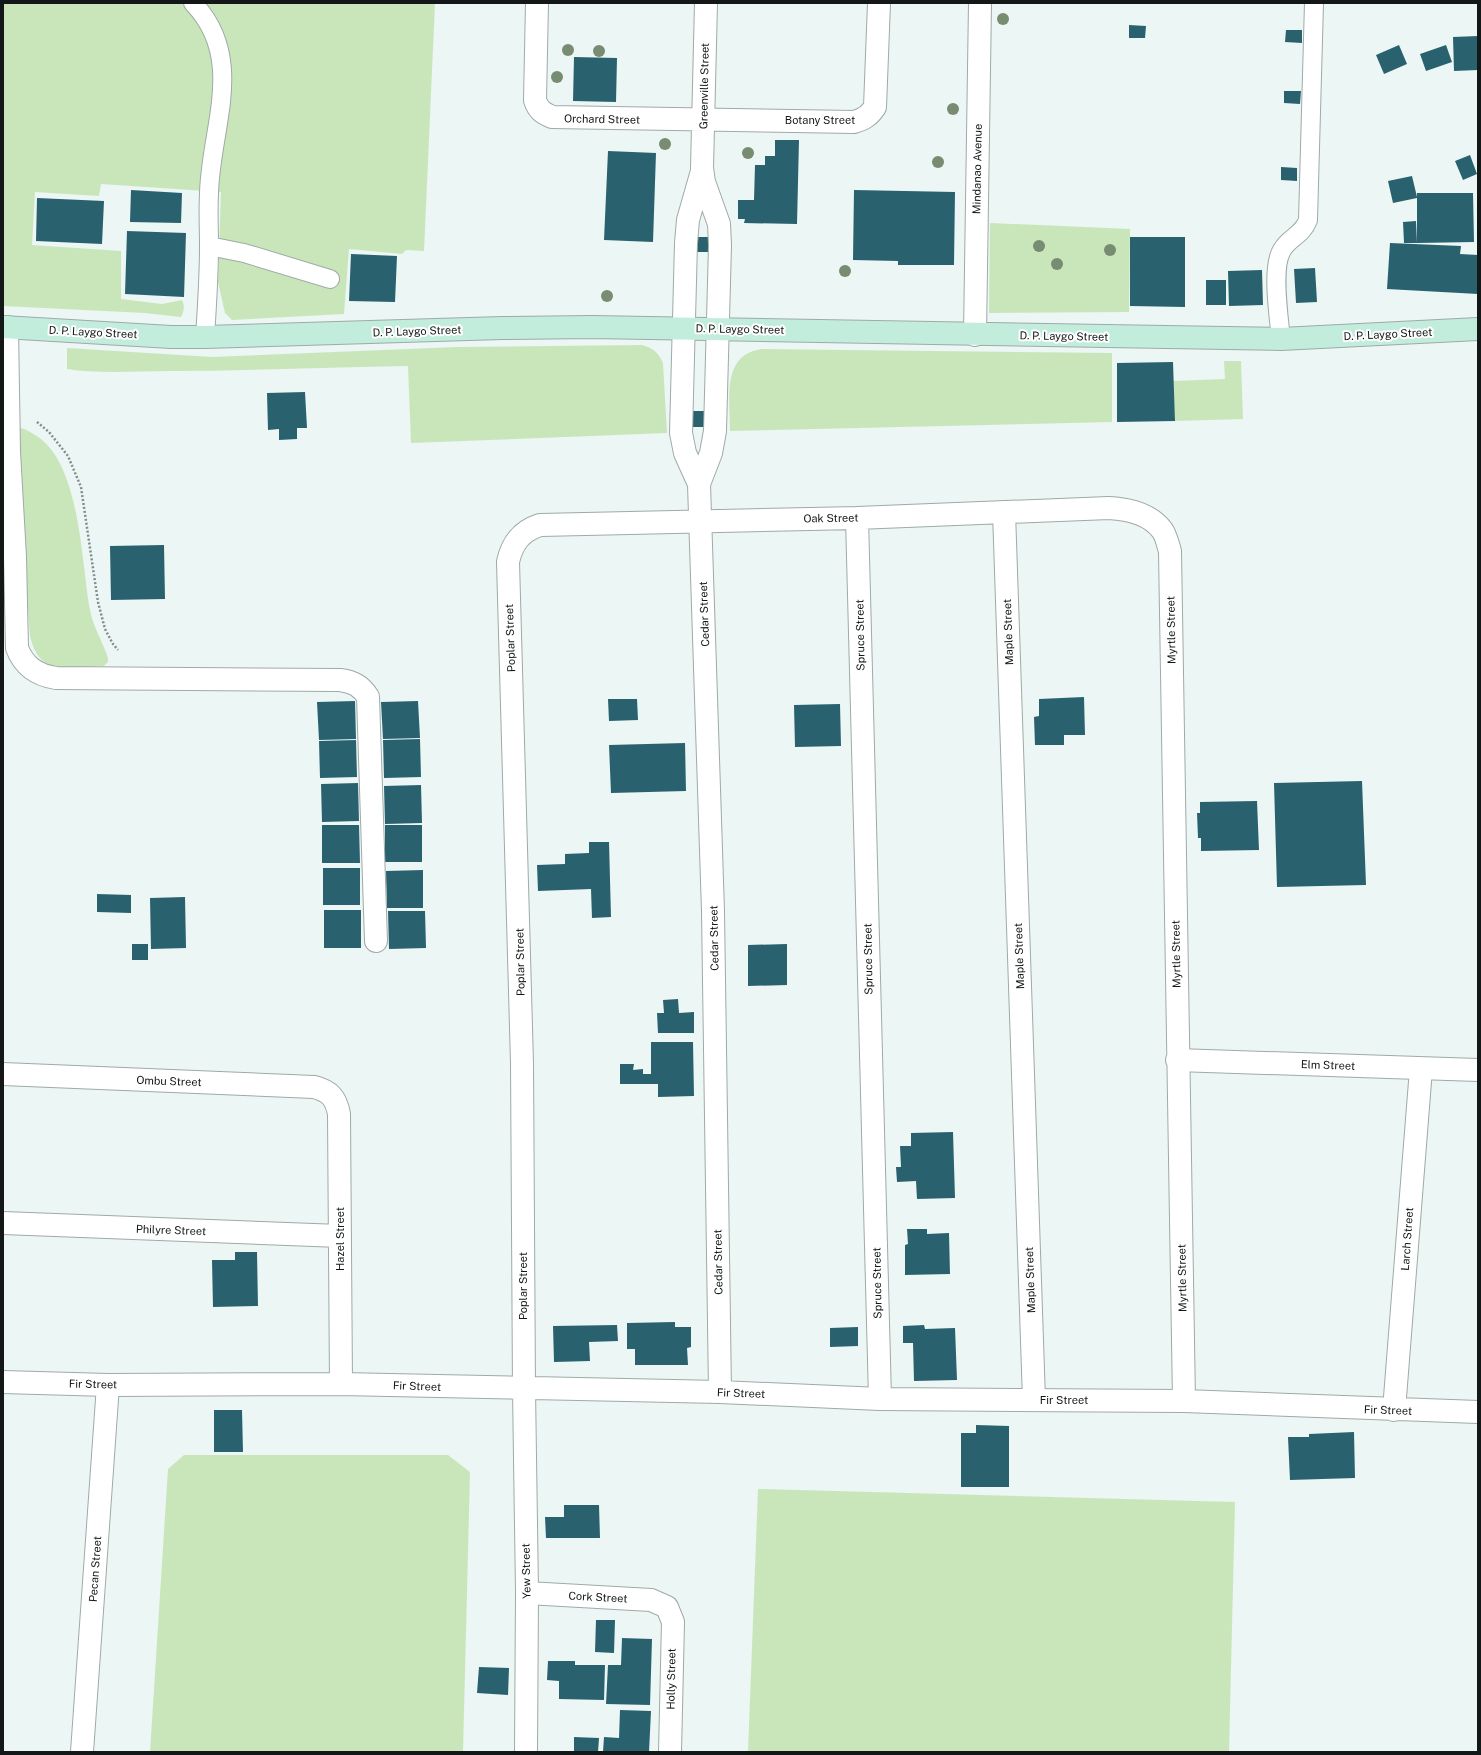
<svg xmlns="http://www.w3.org/2000/svg" width="1481" height="1755" font-family="'Public Sans',sans-serif">
	<rect width="100%" height="100%" fill="#ebf6f5"/>
	<path fill="#c9e6bb" d="M3 3H435L424 251 406 250 402 254 349 249 344 314 232 320 225 313 218 282 221 192 101 184 99 196 35 192 32 245 121 251V299L162 304 182 300C185 306 184 311 181 317L145 313 3 306Z
		M990 223 1130 229 1129 312 989 313Z
		M642 345C653 348 658 352 663 363L667 433 411 443 408 366C329 367 249 371 169 371 137 371 98 374 67 369V348L212 357 457 347Z
		M762 349 1112 353V422L730 431C730 400 721 354 762 349Z
		M1224 361H1241L1243 419 1175 421 1173 381 1225 379Z
		M19 428C25 428 30 432 35 435 81 462 81 563 90 610 93 627 103 642 108 658V662L104 666C70 667 40 679 30 636L16 437Z
		M184 1455H448L470 1472 463 1752H150L168 1469Z
		M758 1489 1235 1502 1229 1752H748Z"/>
	<path fill="#29626e" d="M1129 25 1146 26 1145 38H1129Z
		M1286 30H1302V43L1285 42Z
		M1478 36V70L1454 71 1453 37Z
		M1399 45 1407 64 1384 74 1376 55Z
		M1446 45 1452 62 1426 71 1420 54Z
		M574 57 617 58 616 102 573 101Z
		M1284 91H1301L1300 104 1284 103Z
		M775 140H799L797 224 744 223 745 219H738V200H754L755 165H765V156H775Z
		M608 151 656 153 653 242 604 240Z
		M1470 155 1477 174 1463 180 1455 161Z
		M1281 167 1297 168V181L1281 180Z
		M1412 176 1417 197V193H1473L1474 242 1417 243V198L1393 203 1388 181Z
		M131 190 182 193 181 223 130 222Z
		M854 190 955 192 954 265H898V261L853 260Z
		M37 198 104 201 102 244 36 241Z
		M1416 221 1417 243H1404L1403 222Z
		M127 231 186 233 184 297 125 294Z
		M697 237H709L708 252H696Z
		M1130 237H1185V307L1130 306Z
		M1390 243 1461 246 1460 254 1478 255V294L1387 289Z
		M351 254 397 256 395 302 349 301Z
		M1315 268 1317 302 1296 303 1294 269Z
		M1262 270 1263 305 1229 306 1228 271Z
		M1206 280H1226V305H1206Z
		M1173 362 1175 421 1117 422V363Z
		M305 392 307 428H297V439L279 440V429L268 430 267 393Z
		M693 411H704V427H693Z
		M164 545 165 599 111 600 110 546Z
		M1084 697 1085 735H1064V745H1035L1034 717 1039 716V699Z
		M608 699H637L638 720 609 721Z
		M355 701 356 739 319 740 317 702Z
		M418 701 420 738 383 739 381 702Z
		M840 704 841 746 795 747 794 705Z
		M420 739 421 777 384 778 383 740Z
		M356 740 357 777 320 778 319 741Z
		M685 743 686 791 611 793 609 745Z
		M1362 781 1366 885 1277 887 1274 783Z
		M358 783 359 821 322 822 321 784Z
		M421 785 422 823 385 824 384 786Z
		M1257 801 1259 850 1201 851V838H1198L1197 813H1200V802Z
		M322 825H359L360 863H322Z
		M385 825H422V862H385Z
		M589 842H609L611 917 592 918 591 889 538 891 537 865 565 864V854L589 853Z
		M323 868H360V905H323Z
		M423 870V908H387L386 871Z
		M97 894 131 895V913L97 912Z
		M185 897 186 948 151 949 150 898Z
		M324 910H361V948H324Z
		M388 911H425L426 948 389 949Z
		M132 944H148V960H132Z
		M787 944V985L748 986V945Z
		M678 999 679 1013 694 1012V1033H658L657 1013H664L663 1000Z
		M651 1042H693L694 1096 658 1097V1084H620V1064H634L633 1070 643 1069V1074H651Z
		M953 1132 955 1198 917 1199 916 1181 897 1182 896 1167H901L900 1146H911V1133Z
		M907 1229H927V1234L949 1233 950 1274 905 1275V1245L908 1244Z
		M235 1252H257L258 1306 213 1307 212 1260H235Z
		M675 1322V1327H691V1347L687 1348 688 1365H635V1349H627V1323Z
		M617 1325 618 1341 589 1342 590 1361 554 1362 553 1326Z
		M924 1325 925 1329 955 1328 957 1380 914 1381 913 1343H903V1326Z
		M858 1327V1346L830 1347V1328Z
		M214 1410H242L243 1452H214Z
		M976 1425 1009 1426V1487H961V1433H976Z
		M1354 1432 1355 1478 1290 1480 1288 1437H1309V1434Z
		M564 1505H599L600 1538H546L545 1517H564Z
		M596 1620H615L614 1653 595 1652Z
		M622 1638 652 1639 650 1705 606 1704 608 1665H621Z
		M548 1661H575V1665H605L604 1700 559 1699V1681L547 1680Z
		M479 1667 509 1668 508 1695 477 1693Z
		M620 1710 651 1711 649 1752H603L604 1737 619 1738Z
		M574 1737 599 1738 598 1752H574Z"/>
	<g fill="none" stroke-linecap="round" stroke-linejoin="round">
		<defs>
			<path id="lane" d="M193 3C247 59 210 129 209 194 208 212 209 229 209 246 209 276 207 307 205 337
				M209 246 244 253 330 279
				M1281 339C1279 318 1271 267 1282 250 1289 237 1302 236 1308 220L1314 3"/>
			<path id="street" d="M537 3 535 100C538 110 543 113 552 117L854 122C864 119 869 116 875 107L879 3
				M706 3 702 168 704 182 719 224 720 245 715 431 711 453 699 484 713 911 720 1392
				M7 327 9 452 15 557 17 648C24 666 36 675 56 678L340 680C354 682 361 686 368 697L376 941
				M975 335 980 3
				M699 484 685 453 681 433 686 243 688 220 702 171
				M1004 512 1034 1400
				M857 518 880 1399
				M1177 1060 1478 1070
				M3 1074 314 1087C330 1091 336 1098 339 1114L341 1384
				M3 1223 340 1236
				M3 1382 108 1385 341 1384 720 1392 880 1399 1184 1401 1478 1412
				M1394 1410 1421 1069
				M527 1593 651 1600 667 1607 673 1622 670 1752
				M82 1752 108 1385
				M526 1752 527 1593 524 1389 522 1063 508 562C512 543 521 531 540 525L857 518 1109 508C1127 509 1150 514 1162 530 1166 535 1168 545 1170 551L1184 1401"/>
			<path id="secondary" d="M3 327 171 337H205L502 328 592 327 1281 339 1478 329"/>
		</defs>
		<use href="#lane" stroke="#9faaa8" stroke-width="20"/>
		<use href="#street" stroke="#9faaa8" stroke-width="24"/>
		<use href="#secondary" stroke="#9faaa8" stroke-width="24"/>
		<path stroke="#858d8c" stroke-width="2.5" stroke-dasharray="2 2" stroke-linecap="butt" d="M37 422 49 432 68 456 81 487 98 602 105 629 113 644 118 650"/>
		<use href="#lane" stroke="#fff" stroke-width="18"/>
		<use href="#street" stroke="#fff" stroke-width="22"/>
		<use href="#secondary" stroke="#c2eddc" stroke-width="22"/>
	</g>
	<g fill="#788c71">
		<circle cx="1003" cy="19" r="6"/>
		<circle cx="568" cy="50" r="6"/>
		<circle cx="599" cy="51" r="6"/>
		<circle cx="557" cy="77" r="6"/>
		<circle cx="953" cy="109" r="6"/>
		<circle cx="665" cy="144" r="6"/>
		<circle cx="748" cy="153" r="6"/>
		<circle cx="938" cy="162" r="6"/>
		<circle cx="1039" cy="246" r="6"/>
		<circle cx="1110" cy="250" r="6"/>
		<circle cx="1057" cy="264" r="6"/>
		<circle cx="845" cy="271" r="6"/>
		<circle cx="607" cy="296" r="6"/>
	</g>
	<g text-anchor="middle" stroke-width="4" stroke-linejoin="round" paint-order="stroke">
		<g font-size="11" fill="#131717" stroke="#fff">
			<text transform="translate(704 86) rotate(-89)" y="4">Greenville Street</text>
			<text transform="translate(602 119) rotate(1)" y="4">Orchard Street</text>
			<text x="820" y="124">Botany Street</text>
			<text transform="translate(977 169) rotate(-89)" y="4">Mindanao Avenue</text>
			<text transform="translate(740 329) rotate(1)" y="4">D. P. Laygo Street</text>
			<text transform="translate(417 331) rotate(-2)" y="4">D. P. Laygo Street</text>
			<text transform="translate(93 332) rotate(3)" y="4">D. P. Laygo Street</text>
			<text transform="translate(1388 334) rotate(-3)" y="4">D. P. Laygo Street</text>
			<text transform="translate(1064 336) rotate(1)" y="4">D. P. Laygo Street</text>
			<text transform="translate(831 518) rotate(-1)" y="4">Oak Street</text>
			<text transform="translate(704 614) rotate(-92)" y="4">Cedar Street</text>
			<text transform="translate(1171 630) rotate(-91)" y="4">Myrtle Street</text>
			<text transform="translate(1008 632) rotate(-92)" y="4">Maple Street</text>
			<text transform="translate(860 635) rotate(-91)" y="4">Spruce Street</text>
			<text transform="translate(510 638) rotate(-92)" y="4">Poplar Street</text>
			<text transform="translate(714 938) rotate(-91)" y="4">Cedar Street</text>
			<text transform="translate(1176 954) rotate(-91)" y="4">Myrtle Street</text>
			<text transform="translate(1019 956) rotate(-92)" y="4">Maple Street</text>
			<text transform="translate(868 959) rotate(-91)" y="4">Spruce Street</text>
			<text transform="translate(520 962) rotate(-91)" y="4">Poplar Street</text>
			<text transform="translate(1328 1065) rotate(2)" y="4">Elm Street</text>
			<text transform="translate(169 1081) rotate(2)" y="4">Ombu Street</text>
			<text transform="translate(171 1230) rotate(2)" y="4">Philyre Street</text>
			<text transform="translate(340 1239) rotate(-90)" y="4">Hazel Street</text>
			<text transform="translate(1407 1239) rotate(-86)" y="4">Larch Street</text>
			<text transform="translate(718 1262) rotate(-91)" y="4">Cedar Street</text>
			<text transform="translate(1182 1278) rotate(-91)" y="4">Myrtle Street</text>
			<text transform="translate(1030 1280) rotate(-92)" y="4">Maple Street</text>
			<text transform="translate(877 1283) rotate(-91)" y="4">Spruce Street</text>
			<text transform="translate(523 1286) rotate(-90)" y="4">Poplar Street</text>
			<text transform="translate(93 1384) rotate(1)" y="4">Fir Street</text>
			<text transform="translate(417 1386) rotate(2)" y="4">Fir Street</text>
			<text transform="translate(741 1393) rotate(2)" y="4">Fir Street</text>
			<text x="1064" y="1404">Fir Street</text>
			<text transform="translate(1388 1410) rotate(2)" y="4">Fir Street</text>
			<text transform="translate(95 1569) rotate(-86)" y="4">Pecan Street</text>
			<text transform="translate(526 1571) rotate(-91)" y="4">Yew Street</text>
			<text transform="translate(598 1597) rotate(3)" y="4">Cork Street</text>
			<text transform="translate(671 1679) rotate(-89)" y="4">Holly Street</text>
		</g>
	</g>
	<rect width="1481" height="1755" fill="none" stroke="#131717" stroke-width="8"/>
</svg>
